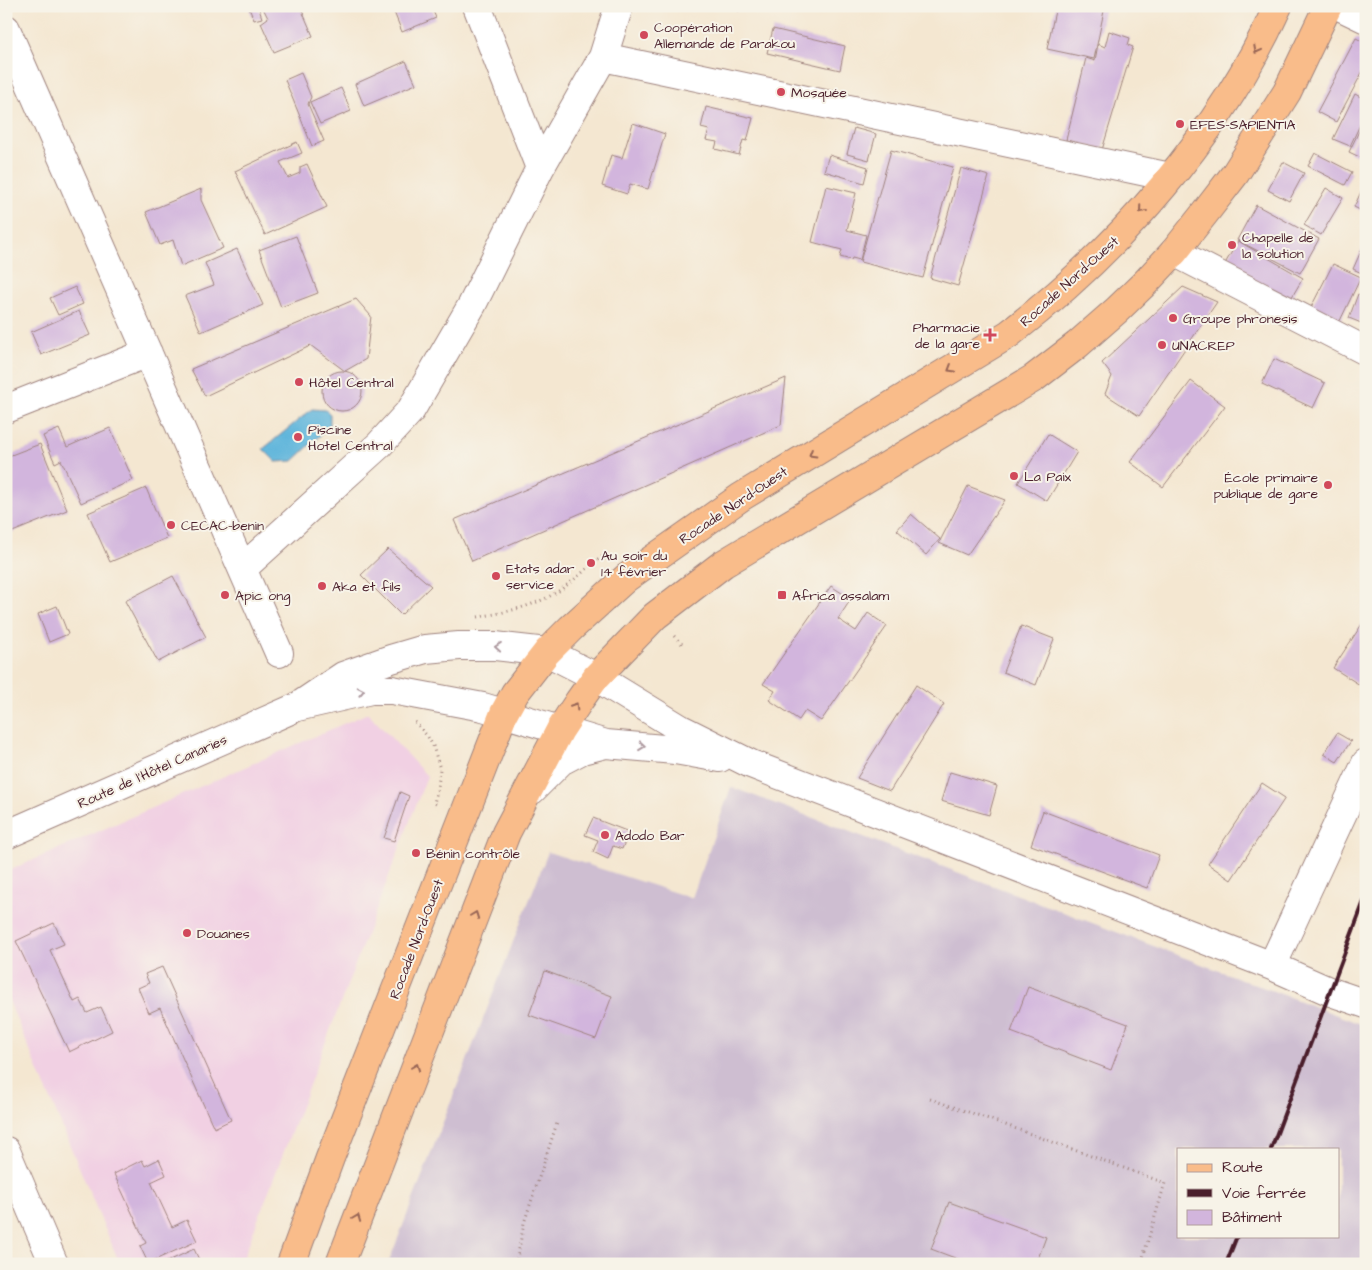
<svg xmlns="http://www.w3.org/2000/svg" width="1372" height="1270" font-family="'Architects Daughter',sans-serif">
	<rect width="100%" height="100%" fill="#f7f3e8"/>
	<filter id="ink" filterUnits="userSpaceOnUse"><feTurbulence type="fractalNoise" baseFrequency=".02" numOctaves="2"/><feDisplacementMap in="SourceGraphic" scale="10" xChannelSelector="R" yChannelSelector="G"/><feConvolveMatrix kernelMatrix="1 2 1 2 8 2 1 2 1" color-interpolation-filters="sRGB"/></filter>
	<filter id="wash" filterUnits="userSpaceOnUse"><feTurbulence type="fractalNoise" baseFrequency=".0096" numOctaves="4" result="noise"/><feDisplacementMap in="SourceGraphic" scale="20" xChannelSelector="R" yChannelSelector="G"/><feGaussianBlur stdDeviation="1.12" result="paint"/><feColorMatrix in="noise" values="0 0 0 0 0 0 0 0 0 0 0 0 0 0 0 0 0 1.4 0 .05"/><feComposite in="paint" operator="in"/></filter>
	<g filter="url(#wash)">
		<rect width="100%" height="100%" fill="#f4e7d1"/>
		<path fill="#f1d0e3" d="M368 713 427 776 241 1264H120L6 994V872Z"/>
		<path fill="#cebed1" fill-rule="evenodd" d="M731 787 1366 1026V1264H388L548 852 692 898ZM1178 1149H1338V1236H1178Z"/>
		<path fill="#5eb5db" stroke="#546a83" d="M312 409 326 410 330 414V426L293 461 276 462 263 449Z"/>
		<g id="blocks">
			<path fill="#d2b5dd" d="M248 6H258L262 18 254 20Z
				M262 6H300L313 36 274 52 261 23 268 18Z
				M394 6H431L436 18 402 32 392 7Z
				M720 6H740L739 11Z
				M1056 6H1105L1094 59 1047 49Z
				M773 29 845 46 840 70 767 53Z
				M1109 31 1130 38 1128 45 1133 47 1102 150 1066 140 1086 58 1095 61 1098 44 1105 47Z
				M1356 38 1366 43V65L1336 122 1317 112Z
				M406 61 416 84 364 106 355 84Z
				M301 73 311 97 308 104 324 141 312 146 285 80Z
				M341 88 351 111 320 124 310 102Z
				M1355 94 1366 100V112L1350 146 1333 139Z
				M706 107 753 118 747 141 743 140 739 155 715 149 717 142 706 140 709 130 701 128Z
				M633 123 665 134 648 189 630 184 627 194 602 186 611 155 622 158Z
				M1361 127 1366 129V160L1349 152Z
				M854 128 876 134 869 160 847 154Z
				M297 142 302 153 280 162 288 178 300 173V167L307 164 327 207 265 235 235 171Z
				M891 150 953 167 923 278 860 262Z
				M1315 153 1352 172 1345 185 1308 166Z
				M829 155 868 167 864 183 824 171Z
				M1283 162 1304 173 1289 201 1268 190Z
				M961 168 989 176 958 286 930 278Z
				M1366 181V213L1354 207Z
				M826 186 856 193 847 230 866 235 860 260 852 258 851 260 840 257 842 250 812 242Z
				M1326 188 1343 198 1321 235 1304 225Z
				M201 189V200L223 248 181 266 173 240 160 245 146 212Z
				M1256 205 1319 239 1300 273 1237 240Z
				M296 236 318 293 281 307 259 250Z
				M1366 240V275L1353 269Z
				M1238 241 1303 278 1286 307 1222 269Z
				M237 249 263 305 201 332 185 296 214 285 205 263Z
				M1333 264 1361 277 1337 327 1308 313Z
				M75 287 83 304 58 315 50 298Z
				M1183 287 1217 302 1139 416 1105 394 1112 376 1102 363Z
				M1358 294 1366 297V325L1349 318Z
				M356 299 371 316 366 359 345 371 310 345 308 347 205 396 191 369Z
				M79 311 90 335 41 355 31 332Z
				M1274 359 1325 383 1313 408 1262 384Z
				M322 391a20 20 0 1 1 40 0a20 20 0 1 1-40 0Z
				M786 378 781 425 472 561 454 520Z
				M1191 381 1225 406 1163 487 1130 462Z
				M110 428 133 480 81 503 61 460 55 463 43 436 59 429 67 447Z
				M1048 434 1077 452 1047 501 1018 483Z
				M40 444 67 510 10 533 6 523V457Z
				M968 486 1005 500 967 555 939 543Z
				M146 488 167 538 110 562 88 513Z
				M911 514 940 539 926 555 897 530Z
				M388 549 431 586 401 615 361 575Z
				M173 576 206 637 158 662 125 601Z
				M831 586 851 599 838 619 856 631 868 613 887 626 821 721 805 711 799 720 769 700 775 691 763 684Z
				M57 606 68 634 49 642 38 614Z
				M1366 618V677L1360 685 1333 668Z
				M1021 626 1054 639 1036 685 1003 672Z
				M916 685 944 704 890 791 857 778Z
				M1337 733 1351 741 1337 762 1324 754Z
				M950 772 997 786 989 815 941 801Z
				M1262 783 1285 798 1231 880 1208 864Z
				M400 792 409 796 394 841 384 838Z
				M1043 811 1159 855 1147 888 1031 845Z
				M593 818 629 832 622 849 613 846 608 859 593 852 598 840 585 835Z
				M54 923 64 944 50 950 74 1002 80 999 87 1013 101 1007 112 1031 69 1052 16 941Z
				M162 967 231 1120 214 1128 160 1008 149 1013 138 988 149 983 145 974Z
				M545 971 612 996 596 1039 529 1015Z
				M1028 987 1128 1024 1111 1070 1011 1032Z
				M159 1159 166 1175 151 1182 172 1227 187 1220 197 1241 148 1263 140 1246 146 1243 114 1174 142 1160 145 1166Z
				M949 1202 1046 1237 1036 1264H971L931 1249Z
				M194 1249 201 1264H162Z"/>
		</g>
	</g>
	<g filter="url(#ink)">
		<use href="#blocks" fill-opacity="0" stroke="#9f837e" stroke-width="1"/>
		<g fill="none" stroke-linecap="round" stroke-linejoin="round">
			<defs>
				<path id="minor" d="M477 6 540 168
					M1339 6 1366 19
					M6 29 279 653
					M603 57 1170 177
					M1174 252 1366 351
					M6 409 148 353
					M243 568 379 445 411 410 472 305 540 168 603 57 619 6
					M297 707 343 676 391 659 425 649 459 646H495L547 652 596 677 681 729 751 764 1272 966 1331 992 1366 1004
					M532 790 561 761 582 750 606 744
					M6 835 297 707 371 690H392L483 707 606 744 675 750 720 758
					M1272 966 1366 763
					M6 1151 54 1264"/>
				<path id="major" d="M291 1264 330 1158 504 713 515 693 547 652 571 628 626 578 741 497 1009 334C1120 248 1220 135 1278 6
					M340 1264 506 833 560 730 579 701 596 677 655 616 723 564 1034 378 1077 345 1117 310 1146 282 1174 252 1205 213 1235 174 1287 92 1328 6"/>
			</defs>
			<use href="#minor" stroke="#9f837e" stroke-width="30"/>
			<use href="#major" stroke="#9f837e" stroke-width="30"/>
			<path stroke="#9f837e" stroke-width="3" stroke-dasharray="1 4" stroke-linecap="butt" d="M478 617C507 612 538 606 563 588 577 578 589 566 603 556L607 560
				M674 636 682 644
				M415 722 428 737 433 746 440 769 438 787 434 803 438 805
				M930 1099 992 1120 1165 1183 1141 1264
				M516 1264 524 1223 557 1123"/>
			<use href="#minor" stroke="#fff" stroke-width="28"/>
			<use href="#major" stroke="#f9bc8a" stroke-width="28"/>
			<path stroke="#4a1f2b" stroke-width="4" d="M1271 1149 1366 896
				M1226 1264 1237 1236"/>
		</g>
		<defs><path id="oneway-chevron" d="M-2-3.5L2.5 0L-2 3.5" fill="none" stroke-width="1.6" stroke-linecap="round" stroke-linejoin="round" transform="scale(1.25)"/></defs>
		<g stroke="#996656">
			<use href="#oneway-chevron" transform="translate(1257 50) rotate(118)"/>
			<use href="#oneway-chevron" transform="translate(1142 210) rotate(130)"/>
			<use href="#oneway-chevron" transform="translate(951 369) rotate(149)"/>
			<use href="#oneway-chevron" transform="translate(812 454) rotate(149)"/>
			<use href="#oneway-chevron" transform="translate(575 706) rotate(-57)"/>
			<use href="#oneway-chevron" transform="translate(475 915) rotate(-69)"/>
			<use href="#oneway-chevron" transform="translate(416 1067) rotate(-69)"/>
			<use href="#oneway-chevron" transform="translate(357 1218) rotate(-69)"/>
		</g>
		<g stroke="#ae9aa0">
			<use href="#oneway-chevron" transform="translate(498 647) rotate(-175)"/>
			<use href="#oneway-chevron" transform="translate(361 691) rotate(-11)"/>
			<use href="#oneway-chevron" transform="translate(642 746) rotate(6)"/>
		</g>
	</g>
	<g fill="#d1495b" stroke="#f7f3e8" stroke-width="2">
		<circle cx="644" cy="35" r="5"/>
		<circle cx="781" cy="92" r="5"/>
		<circle cx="1180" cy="124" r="5"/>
		<circle cx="1232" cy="245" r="5"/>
		<circle cx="1173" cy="318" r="5"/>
		<path d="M987.5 327.5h5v5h5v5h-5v5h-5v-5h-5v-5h5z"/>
		<circle cx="1162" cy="345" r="5"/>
		<circle cx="299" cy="382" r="5"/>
		<circle cx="298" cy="437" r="5"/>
		<circle cx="1014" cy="476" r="5"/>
		<circle cx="1328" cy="485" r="5"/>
		<circle cx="171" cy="525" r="5"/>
		<circle cx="591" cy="563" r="5"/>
		<circle cx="496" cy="576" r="5"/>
		<circle cx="322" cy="586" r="5"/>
		<circle cx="225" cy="595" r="5"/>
		<rect x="777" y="590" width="10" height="10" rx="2.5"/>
		<circle cx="605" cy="835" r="5"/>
		<circle cx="416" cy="853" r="5"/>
		<circle cx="187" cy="933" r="5"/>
	</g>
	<g text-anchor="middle" stroke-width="4" stroke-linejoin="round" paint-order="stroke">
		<g font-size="14" fill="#4a1f2b" stroke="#f7f3e8" text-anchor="start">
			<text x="654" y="32">Coopération<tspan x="654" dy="16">Allemande de Parakou</tspan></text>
			<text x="791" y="97">Mosquée</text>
			<text x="1190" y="129">EFES-SAPIENTIA</text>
			<text x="1242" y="242">Chapelle de<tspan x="1242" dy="16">la solution</tspan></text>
			<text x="1183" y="323">Groupe phronesis</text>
			<text x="980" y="332" text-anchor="end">Pharmacie<tspan x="980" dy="16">de la gare</tspan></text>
			<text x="1172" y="350">UNACREP</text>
			<text x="309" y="387">Hôtel Central</text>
			<text x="308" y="434">Piscine<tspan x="308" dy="16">Hotel Central</tspan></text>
			<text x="1024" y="481">La Paix</text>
			<text x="1318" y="482" text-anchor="end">École primaire<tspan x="1318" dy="16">publique de gare</tspan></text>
			<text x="181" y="530">CECAC-benin</text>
			<text x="601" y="560">Au soir du<tspan x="601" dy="16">14 février</tspan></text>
			<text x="506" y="573">Etats adar<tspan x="506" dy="16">service</tspan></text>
			<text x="332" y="591">Aka et fils</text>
			<text x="235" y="600">Apic ong</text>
			<text x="792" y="600">Africa assalam</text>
			<text x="615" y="840">Adodo Bar</text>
			<text x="426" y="858">Bénin contrôle</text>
			<text x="197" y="938">Douanes</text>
		</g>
		<g font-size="14" fill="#4a1f2b" stroke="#f7f3e8">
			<text transform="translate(1069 281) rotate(-42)" y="5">Rocade Nord-Ouest</text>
			<text transform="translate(733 505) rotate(-34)" y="5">Rocade Nord-Ouest</text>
			<text transform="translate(152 771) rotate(-24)" y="5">Route de l'Hôtel Canaries</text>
			<text transform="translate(416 939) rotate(-69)" y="5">Rocade Nord-Ouest</text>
		</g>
	</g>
	<rect width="1372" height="1270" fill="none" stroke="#f7f3e8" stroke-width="25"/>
	<rect x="1177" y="1148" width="162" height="90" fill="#f7f3e8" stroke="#b29e9c"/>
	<rect x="1187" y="1164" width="25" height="8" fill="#f9bc8a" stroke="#b29e9c"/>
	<text x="1222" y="1172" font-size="15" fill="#4a1f2b">Route</text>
	<rect x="1187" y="1189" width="25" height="8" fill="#4a1f2b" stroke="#b29e9c"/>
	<text x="1222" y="1198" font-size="15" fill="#4a1f2b">Voie ferrée</text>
	<rect x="1187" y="1210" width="25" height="15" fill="#d2b5dd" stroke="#b29e9c"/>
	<text x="1222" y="1222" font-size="15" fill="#4a1f2b">Bâtiment</text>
</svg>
